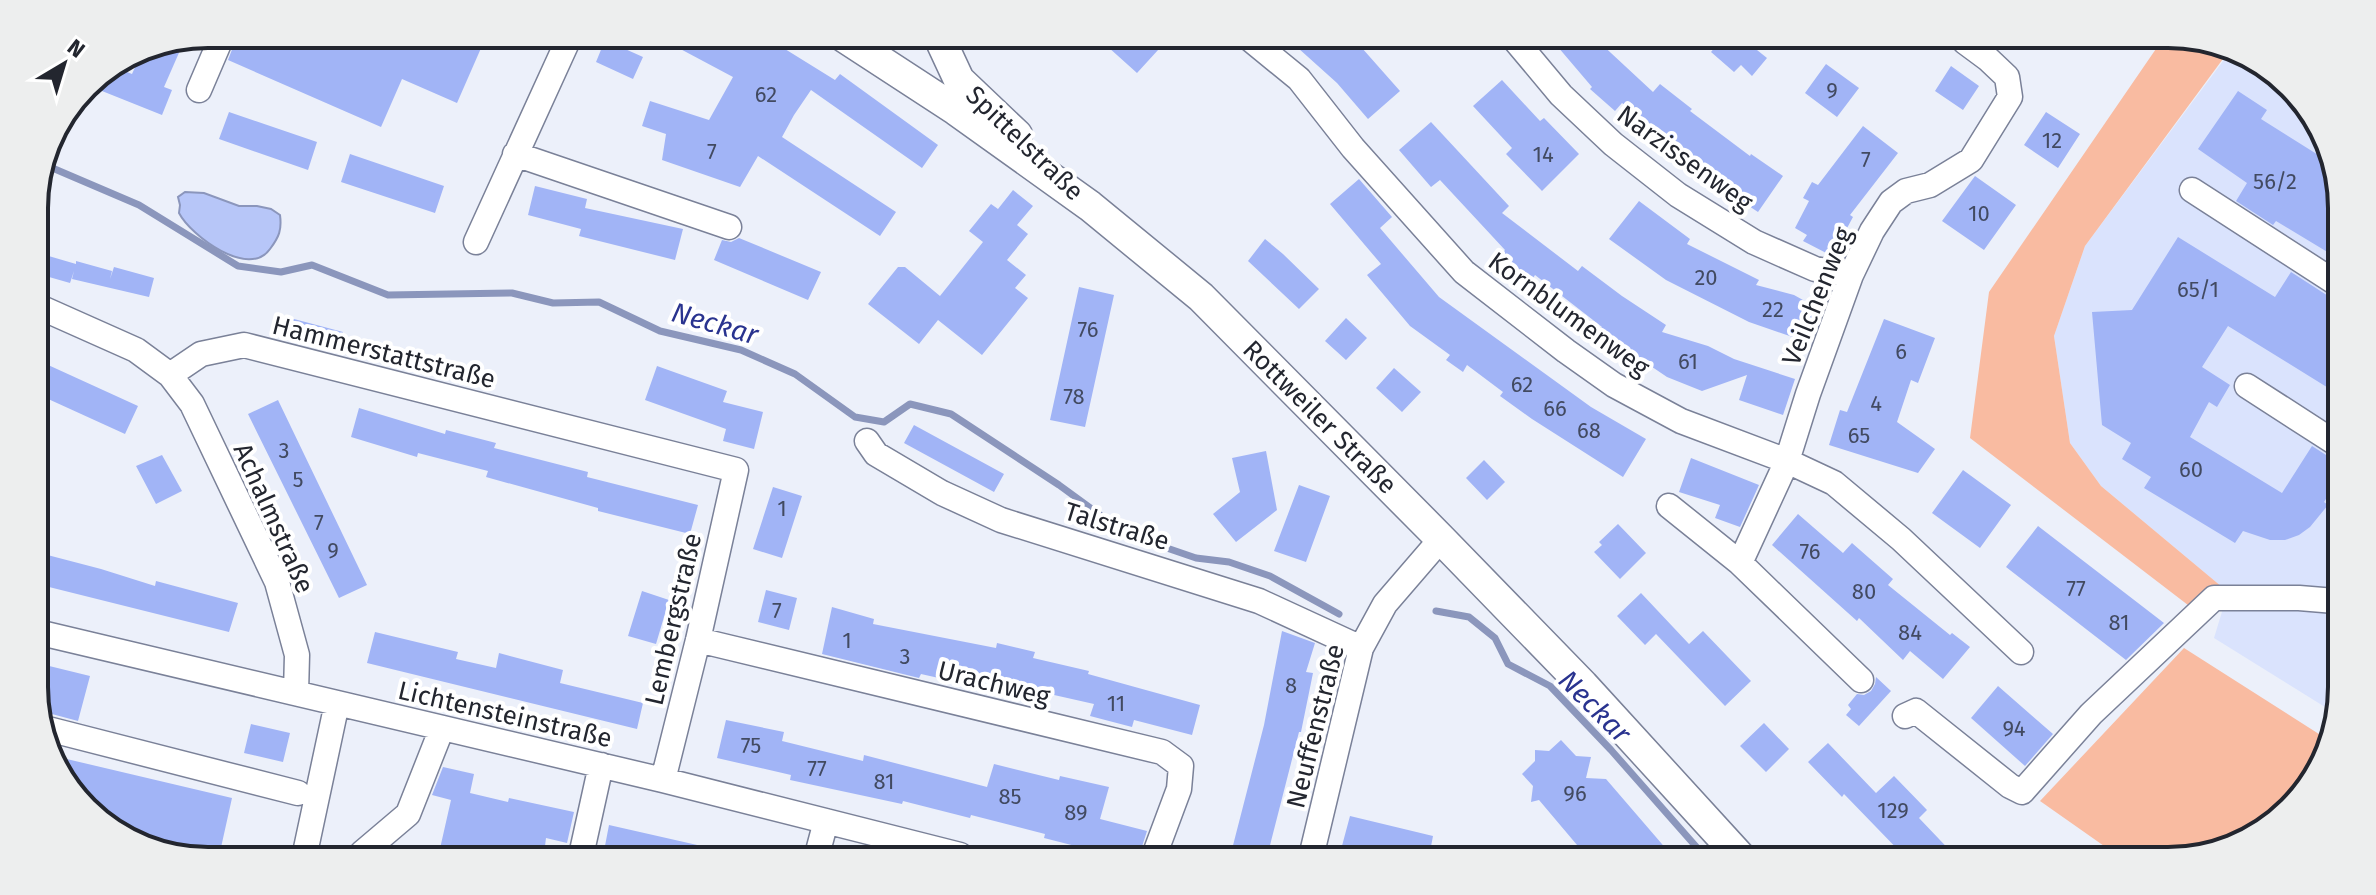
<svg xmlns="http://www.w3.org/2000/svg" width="2376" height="895" font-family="'Fira Sans',sans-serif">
	<rect width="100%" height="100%" fill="#ecf0fa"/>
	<path fill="#dae3fd" d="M2232 49 2299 94 2340 185 2333 712 2214 638 2228 592 2101 486 2070 443 2054 336 2085 246Z"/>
	<path fill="#f9bba1" d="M2160 43H2224L2231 48 2085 246 2054 336 2070 443 2101 486 2228 592 2201 615 1970 438 1989 292Z
		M2184 648 2333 743 2274 825 2179 861 2124 860 2040 801Z"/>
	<path fill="#b7c6f8" stroke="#8b96bc" stroke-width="2" d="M185 192 204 193 239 206H257L271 209 280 215C282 230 279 237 270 249 249 279 191 236 179 213L180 205 178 197Z"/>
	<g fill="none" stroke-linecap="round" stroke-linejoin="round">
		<path stroke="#8b96bc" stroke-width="7" d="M43 164 139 205 238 266 281 272 312 265 388 295 512 293 553 303 599 302 660 331 741 350 795 374 855 417 884 422 910 404 951 414 1059 485 1126 534 1196 558 1229 562 1270 576 1339 614
			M1436 611 1469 617 1495 638 1508 664 1550 686 1611 750 1707 859"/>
	</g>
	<path fill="#a1b4f6" d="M238 34 476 35 485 39 457 103 402 79 381 127 228 60Z
		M656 36H764L835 80 840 74 938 145 922 168 811 90 794 115 782 137 896 212 880 236 758 156 740 187 662 160 666 134 642 126 650 101 709 120 733 77Z
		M1098 38H1169L1137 73Z
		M185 39 164 87 172 90 162 115 87 85 93 77 112 66 132 74 144 47Z
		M1288 39H1354L1400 91 1368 119 1337 83Z
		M605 40 643 57 633 79 596 62Z
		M1552 40H1597L1653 92 1660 84 1692 109 1690 111 1750 156 1751 154 1783 176 1758 212 1726 191 1731 185 1622 103 1615 111 1590 89 1592 87Z
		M1720 41H1764L1757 50 1767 58 1752 76 1741 65 1734 72 1711 52Z
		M1826 64 1859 88 1837 117 1805 93Z
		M1951 66 1979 86 1963 110 1935 91Z
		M1502 80 1540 121 1544 118 1579 154 1542 191 1506 154 1512 148 1473 106Z
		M2238 91 2267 110 2261 119 2331 163 2340 185 2339 259 2276 221 2273 225 2236 201 2247 183 2198 149Z
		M229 112 317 142 308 170 219 139Z
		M2046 112 2080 134 2058 168 2024 145Z
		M1431 122 1509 206 1502 213 1578 271 1582 266 1622 296 1666 325 1662 332 1708 346 1734 359 1795 379 1783 415 1739 400 1747 375 1702 391 1667 377 1599 331 1602 327 1535 275 1530 283 1498 259 1505 250 1440 180 1431 187 1399 150Z
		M1863 126 1898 153 1850 215 1853 217 1832 256 1803 241 1807 235 1795 228 1809 201 1803 198 1812 182 1818 185Z
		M350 154 444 186 435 213 341 182Z
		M1975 176 2016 205 1984 250 1942 221Z
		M1359 179 1392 217 1380 228 1439 297 1591 407 1646 439 1623 477 1532 419 1500 396 1503 392 1467 365 1463 372 1446 360 1450 355 1410 326 1367 275 1381 264 1330 204Z
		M535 186 587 199 585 208 683 229 675 260 579 236 581 229 528 215Z
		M1013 190 1033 206 1017 225 1028 234 1007 260 1026 275 1015 288 1028 298 982 355 938 320 919 344 868 304 898 267H905L940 296 983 242 969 231 991 204 998 209Z
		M1639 201 1690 239 1687 244 1759 280 1756 285 1794 295 1821 310 1810 343 1749 322 1666 280 1609 239Z
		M2178 237 2275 297 2291 272 2339 303 2338 394 2228 326 2202 367 2230 385 2217 407 2209 402 2190 437 2282 493 2312 446 2337 462 2336 483 2324 502 2328 505 2310 527 2299 535 2285 540H2270L2243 531 2235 543 2144 488 2151 477 2122 459 2131 443 2102 425 2092 312 2132 310Z
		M739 238 821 272 808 300 714 260 722 240 731 242Z
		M1265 239 1283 254 1319 289 1299 309 1248 261Z
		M35 252 76 264V261L112 271 110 279 114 267 154 278 149 297 72 279 74 271 70 283 35 273Z
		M1079 287 1114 295 1085 427 1050 420Z
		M279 315 343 332 338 352 274 335Z
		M1346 318 1367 338 1346 360 1325 341Z
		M1884 319 1935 338 1918 383 1911 380 1897 422 1935 449 1918 473 1829 445 1840 410 1847 412Z
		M35 359 138 406 125 434 35 393Z
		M657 366 727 391 723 402 763 412 754 449 723 441 726 429 645 400Z
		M1394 368 1421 392 1402 412 1376 388Z
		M278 400 367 585 339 598 248 414Z
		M359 408 445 434 446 430 496 443 494 448 588 472 587 477 698 505 690 534 598 511V508L486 477 488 471 418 453 417 457 351 437Z
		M914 425 1004 474 994 492 904 443Z
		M1266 451 1277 510 1236 542 1213 514 1240 492 1232 458Z
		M162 455 182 491 156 504 136 466Z
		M1691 458 1759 485 1740 527 1715 518 1720 505 1679 492Z
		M1484 460 1505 482 1487 500 1466 478Z
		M1963 470 2011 505 1980 548 1932 513Z
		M1299 485 1330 496 1306 562 1274 551Z
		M773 487 802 496 782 558 753 549Z
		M1798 514 1843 553 1852 543 1893 579 1888 585 1950 635 1952 633 1970 647 1943 679 1910 651 1903 660 1859 618 1857 621 1772 545Z
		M1618 524 1646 553 1620 579 1594 552 1602 545 1599 542Z
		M2038 526 2164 623 2126 660 2006 567Z
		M36 552 101 569 155 586 156 581 238 603 229 632 37 584Z
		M766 590 797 598 789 630 758 622Z
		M642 591 669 600 656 644 628 636Z
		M1641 593 1689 644 1703 631 1751 681 1725 706 1656 634 1645 645 1617 616Z
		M832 607 874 619 873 624 996 648 997 643 1035 652 1033 658 1089 671 1088 674 1200 705 1192 735 1134 720 1132 727 1090 716 1094 704 1023 688 973 673 970 685 921 674 919 678 822 654Z
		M1282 631 1315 643 1306 672 1313 673 1301 732H1299L1267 857H1230L1264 725Z
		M375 632 458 652 456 659 496 668 499 653 563 670 560 683 643 703 637 729 367 663Z
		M37 663 90 676 78 721 37 710Z
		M1876 677 1891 691 1859 726 1846 715 1851 709 1848 705 1857 694 1864 695 1871 691 1875 684Z
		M1998 686 2053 734 2025 766 1971 718Z
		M726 720 784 732 782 741 863 761 864 755 987 787 994 764 1059 780 1060 776 1109 787 1100 819 1147 831 1139 856H1126L1092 847 1091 850 1044 838 1045 834 971 815 970 818 903 801 902 804 790 780 791 775 717 758Z
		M1764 723 1789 749 1766 772 1740 746Z
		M251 724 290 733 283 762 244 753Z
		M1561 740 1576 756 1591 757 1586 778 1606 779 1674 858H1588L1539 800 1531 802 1533 786 1522 774 1535 761V750L1549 751Z
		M1828 743 1876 793 1894 776 1927 810 1919 818 1959 860 1907 859 1844 794 1842 797 1808 762Z
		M54 756 232 798 220 852H152L77 801Z
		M443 767 474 774 470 793 508 802 509 798 574 812 567 843 546 838 544 854 439 853 451 800 432 795Z
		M1350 816 1433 836 1429 857H1339Z
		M609 825 706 847 705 854H619L604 851Z"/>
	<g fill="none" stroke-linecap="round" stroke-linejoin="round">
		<defs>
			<path id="minor" d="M1250 39 1299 79 1353 148 1464 272 1566 351 1614 385 1681 421 1787 461 1834 483 1901 539 2021 652
				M1515 40 1561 95 1613 144 1678 195 1754 242 1815 269 1851 275
				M199 90 223 34
				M515 154 729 227
				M2192 190 2339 285
				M476 242 570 36
				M35 305 136 350 170 375 192 404 277 582 297 655 296 693
				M170 375 201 354 244 345 736 470 698 640 663 780
				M2247 386 2337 444
				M867 441 876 454 942 493 1001 520 1259 601 1361 648
				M1669 506 1740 563 1861 680
				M1740 563 1787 461 1808 394 1851 275 1872 231 1891 202 1906 191 1930 185 1971 160 2010 97 2007 77 1988 59 1965 42
				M37 632 663 780 960 855
				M698 640 1162 752 1181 766 1179 789 1154 856
				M1905 716 1916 711 2010 786 2022 792 2091 714 2214 598H2299L2335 601
				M40 727 298 793
				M305 853 337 703
				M362 853 408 814 442 728
				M583 854 582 851 601 765
				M817 855 826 821
				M1311 857 1361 648 1385 604 1441 539"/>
			<path id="major" d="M844 37 956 110 1090 206 1201 297 1441 539 1583 685 1742 859
				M939 37 959 80 1017 135"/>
		</defs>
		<use href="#minor" stroke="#7a8198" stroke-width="27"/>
		<use href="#major" stroke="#7a8198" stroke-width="33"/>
		<use href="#minor" stroke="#fff" stroke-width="24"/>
		<use href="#major" stroke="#fff" stroke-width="30"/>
	</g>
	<g text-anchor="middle" stroke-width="8" stroke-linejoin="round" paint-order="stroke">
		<g font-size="22" fill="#424a61">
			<text x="1832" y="98">9</text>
			<text x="766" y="102">62</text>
			<text x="2052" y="148">12</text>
			<text x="712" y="159">7</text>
			<text x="1543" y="162">14</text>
			<text x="1866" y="167">7</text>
			<text x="2275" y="189">56/2</text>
			<text x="1979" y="221">10</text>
			<text x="1706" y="285">20</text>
			<text x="2198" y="297">65/1</text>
			<text x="1773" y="317">22</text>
			<text x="1088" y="337">76</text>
			<text x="1901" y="359">6</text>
			<text x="1688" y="369">61</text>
			<text x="1522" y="392">62</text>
			<text x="1074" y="404">78</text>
			<text x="1876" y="411">4</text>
			<text x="1555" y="416">66</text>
			<text x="1589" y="438">68</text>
			<text x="1859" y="443">65</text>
			<text x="284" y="458">3</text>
			<text x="2191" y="477">60</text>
			<text x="298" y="487">5</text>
			<text x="782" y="516">1</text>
			<text x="319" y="530">7</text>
			<text x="333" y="558">9</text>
			<text x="1810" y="559">76</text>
			<text x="2076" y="596">77</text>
			<text x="1864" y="599">80</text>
			<text x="777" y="618">7</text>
			<text x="2119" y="630">81</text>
			<text x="1910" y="640">84</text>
			<text x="847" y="648">1</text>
			<text x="905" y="664">3</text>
			<text x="1291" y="693">8</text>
			<text x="1116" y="711">11</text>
			<text x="2014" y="736">94</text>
			<text x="751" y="753">75</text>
			<text x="817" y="776">77</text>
			<text x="884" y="789">81</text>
			<text x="1575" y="801">96</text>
			<text x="1010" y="804">85</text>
			<text x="1893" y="818">129</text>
			<text x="1076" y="820">89</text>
		</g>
		<g font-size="26" fill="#23262f" stroke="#fff">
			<text transform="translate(1025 143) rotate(44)" y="9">Spittelstraße</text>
			<text transform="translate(1685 158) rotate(36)" y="9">Narzissenweg</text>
			<text transform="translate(1817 296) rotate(-68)" y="9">Veilchenweg</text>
			<text transform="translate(1569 314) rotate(36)" y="9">Kornblumenweg</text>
			<text transform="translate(384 352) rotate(14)" y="9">Hammerstattstraße</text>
			<text transform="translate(1320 417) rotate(45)" y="9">Rottweiler Straße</text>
			<text transform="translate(274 518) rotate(66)" y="9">Achalmstraße</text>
			<text transform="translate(1117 526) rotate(17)" y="9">Talstraße</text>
			<text transform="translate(673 619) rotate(-77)" y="9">Lembergstraße</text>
			<text transform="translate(994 683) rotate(14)" y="9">Urachweg</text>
			<text transform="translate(505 714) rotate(13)" y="9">Lichtensteinstraße</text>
			<text transform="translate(1315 726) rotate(-76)" y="9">Neuffenstraße</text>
		</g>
		<g font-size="28" font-style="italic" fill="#29338f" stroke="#fff">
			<text transform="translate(715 323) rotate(16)" y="10">Neckar</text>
			<text transform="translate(1595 706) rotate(45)" y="10">Neckar</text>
		</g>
	</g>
	<path d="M0 0H2376V895H0ZM208 48H2168A160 160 0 0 1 2328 208V687A160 160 0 0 1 2168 847H208A160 160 0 0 1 48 687V208A160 160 0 0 1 208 48Z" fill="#edeeee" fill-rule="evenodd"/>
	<path fill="none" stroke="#23262f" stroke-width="4" d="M208 48H2168A160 160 0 0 1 2328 208V687A160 160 0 0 1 2168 847H208A160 160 0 0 1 48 687V208A160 160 0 0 1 208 48Z"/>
	<g transform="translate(64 64) rotate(38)" stroke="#ffffff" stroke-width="6" paint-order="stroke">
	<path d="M0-6L14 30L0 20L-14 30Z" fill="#23262f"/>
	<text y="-12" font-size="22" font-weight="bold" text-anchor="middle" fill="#23262f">N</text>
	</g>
</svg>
